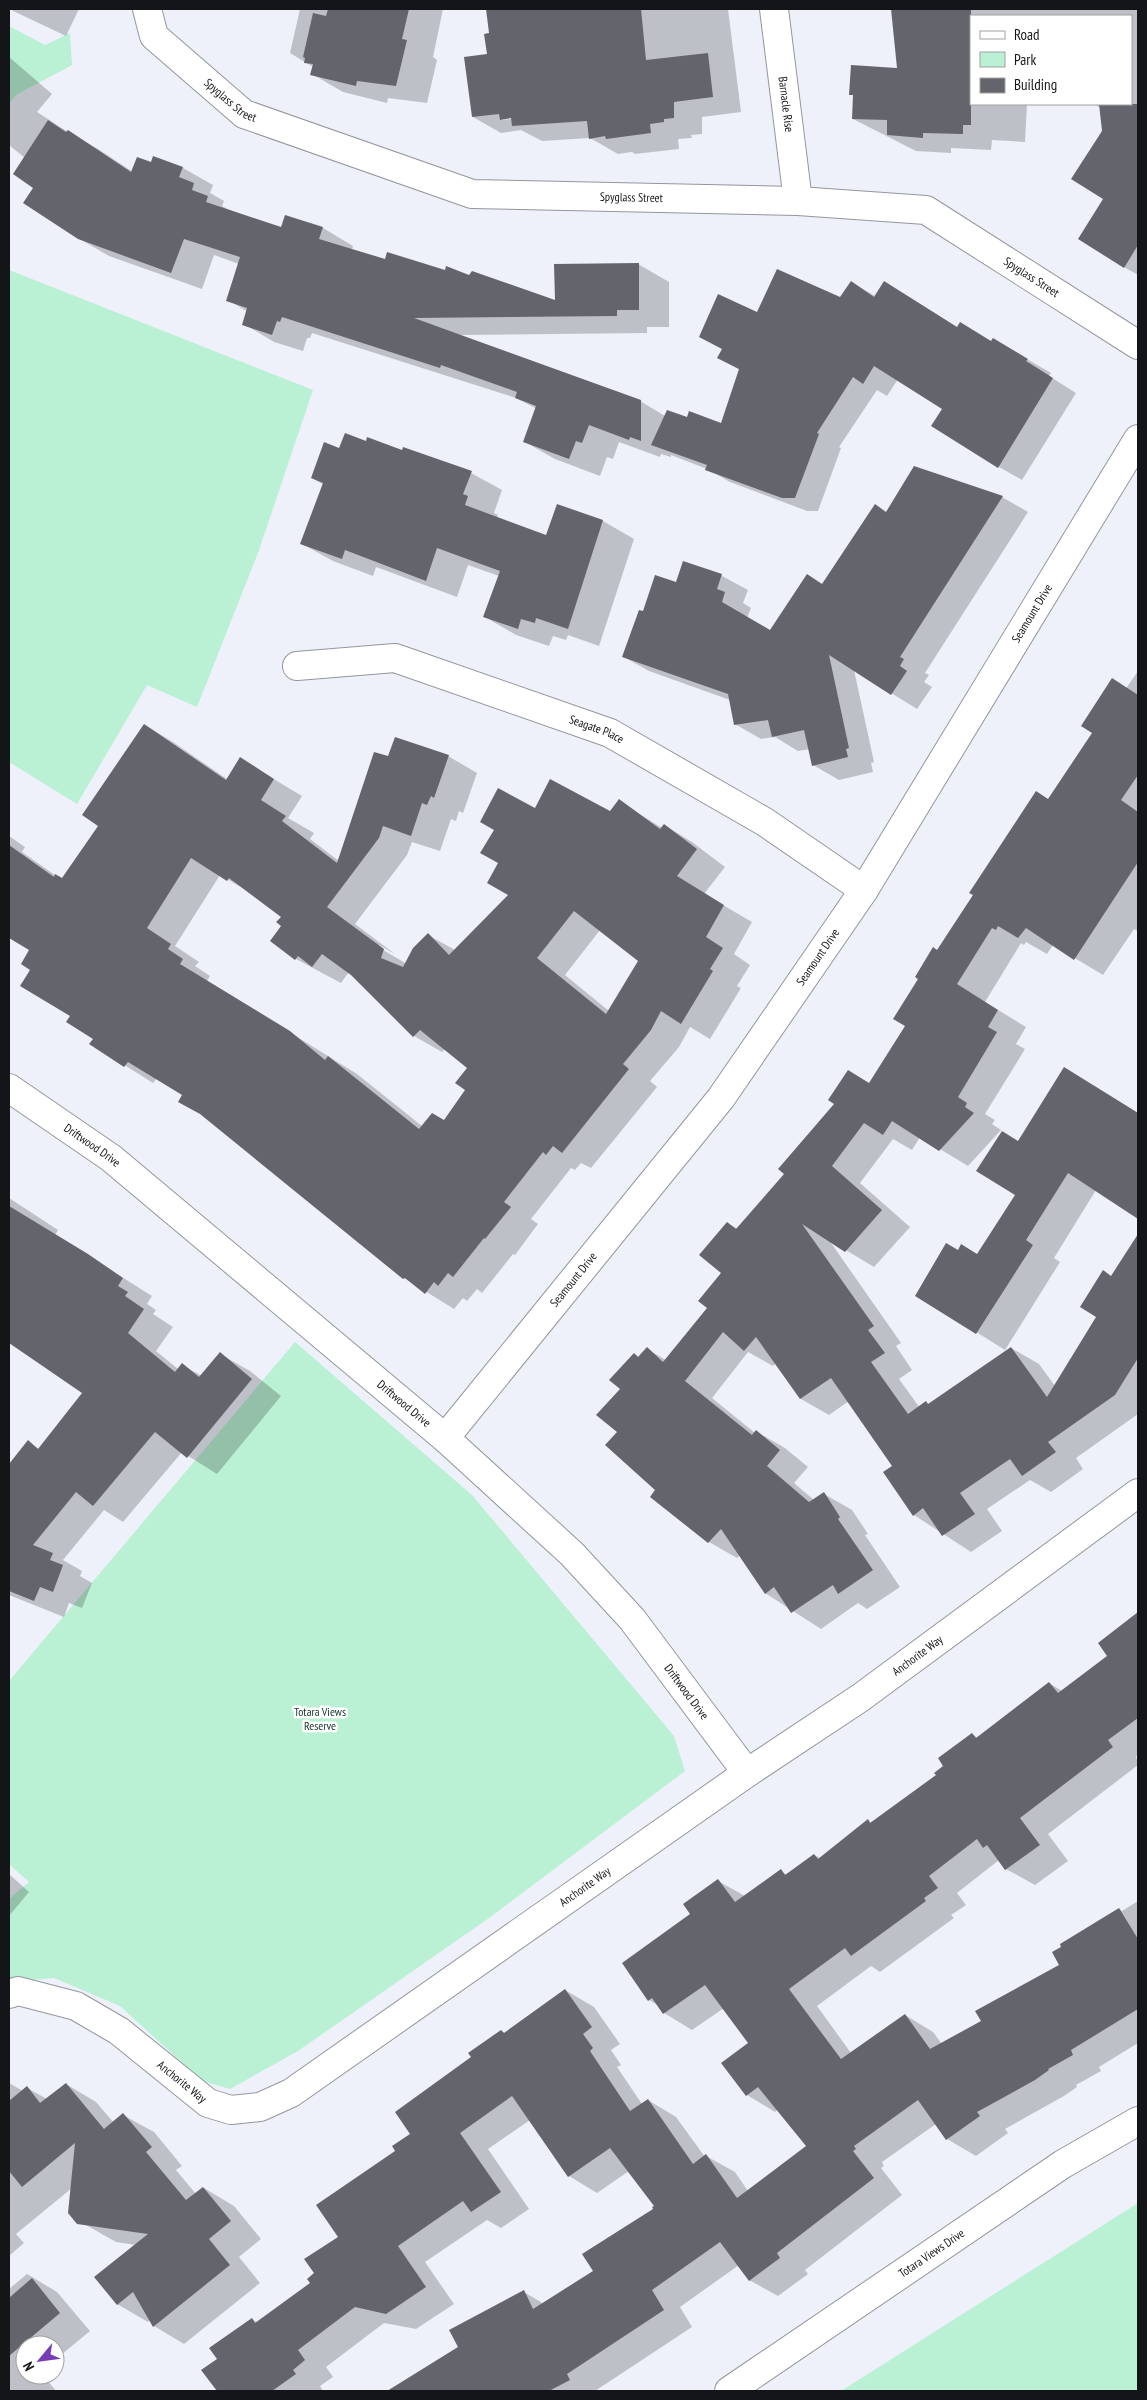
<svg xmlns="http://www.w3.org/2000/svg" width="1147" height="2400" font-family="'PT Sans Narrow',sans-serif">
	<rect width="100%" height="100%" fill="#eef1f9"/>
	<path fill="#baf0d4" d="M9 26 45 45 70 33 72 65 16 95 9 104Z
		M9 270 313 390 258 553 197 707 147 685 77 804 9 762Z
		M295 1342 472 1495 674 1736 685 1771 489 1918 298 2051 230 2089 202 2081 120 2006 54 1978 9 1982V1899L29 1882 9 1864V1681Z
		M1138 2203V2391H841Z"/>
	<path fill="#0003" fill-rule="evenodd" d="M9 9H79L66 36Z
		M286 9H353L380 15 381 9H443L433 57 437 60 427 103 388 98 387 103 343 92 312 74 313 67 290 53 300 9Z
		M487 9H728L741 112 702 117V134L691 135 692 138 678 139 679 149 635 154 632 152 618 154 590 138 542 141 521 130 501 133 473 117 488 55 490 34ZM517 116V118L501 120V118Z
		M893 9H1138V275L1124 267 1104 199V131L1101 108 1094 104H1131V16H971V104H1027L1025 142 992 140 991 150 951 148V153L916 151 853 119 854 96 850 94 899 69Z
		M9 57 52 94 37 112 68 132 98 149 133 172 152 164 183 168 213 185 210 193 224 201 222 206 235 213 282 228 286 216 323 228 353 246 352 250 386 260 470 276 556 302 638 264 669 282V327H647V333L457 335 640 401 665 416 722 424 740 370 719 358 757 313 841 298 851 282 875 296 884 282 958 328 992 342 994 340 1051 373 1049 376 1076 393 1022 480 999 467 944 409 898 379 887 396 877 390 839 447 841 448 818 511H807L730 482 707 469 671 455V457L661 454 660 457 619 442 613 459 607 457 600 476 555 459 525 442 537 409 516 398 312 333 310 338H307L303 351 274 342 244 324 248 312 228 300 239 264 214 255 202 289 109 256 78 238 34 187 25 158 9 145Z
		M340 450 471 473 502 490 494 513 498 515 497 518 547 536 557 506 603 521 634 539 599 646 568 635 566 640 553 636 549 646 516 635 485 617 499 576 468 565 457 597 376 567 373 576 333 561 302 544 324 485 312 478Z
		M915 468 1002 497 1028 512 925 673 929 675 924 682 932 687 917 709 854 670 874 762 871 763 873 772 839 780 813 765 810 749 798 751 775 737 761 739 735 724 730 700 649 671 624 657 643 613 676 584 684 562 722 576 748 590 743 603 751 608 747 618 770 632 807 575 823 585 875 506 887 513Z
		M1138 671V931L1134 929 1103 975 1053 945 1047 954 1026 942 1024 945 1021 943 985 1002 1026 1027 1016 1044 1025 1049 985 1114 995 1120 992 1124 1001 1130 968 1166 920 1137 912 1150 893 1139 860 1183 910 1227 874 1267 829 1240 901 1343 896 1346 912 1370 899 1379 920 1408 929 1405 1011 1348 1039 1364 1055 1386 1098 1317 1112 1277 1138 1236V1414L1076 1458 1083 1469 1051 1492 1030 1480 987 1509 1002 1531 971 1552 914 1515 894 1466 849 1401 829 1415 801 1399 776 1363 773 1366 748 1352 712 1398 755 1433 757 1432 785 1448 808 1467 794 1483 814 1500 824 1494 852 1510 868 1534 865 1535 900 1587 867 1609 858 1603 821 1629 765 1593 740 1555 737 1558 709 1542 657 1490 618 1432 622 1389 634 1354 640 1358 647 1349 666 1360 709 1308 722 1273 727 1223 738 1229 870 1084 906 1026 938 952 1049 800Z
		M145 725 173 742 227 779 240 759 302 796 288 818 314 833 310 839 339 861 389 758 448 756 477 773 463 813 459 811 456 821 451 819 440 851 412 842 407 855 355 924 395 954 379 945 378 947 407 964 428 935 455 950 510 895 535 810 610 813 619 801 662 828 664 825 692 842 725 867 704 894 752 922 734 954 750 965 737 986 741 988 710 1039 690 1027 679 1047 650 1081 657 1087 591 1168 581 1163 575 1170 571 1168 531 1219 538 1224 515 1255 513 1254 482 1293 477 1289 467 1301 463 1298 454 1309 404 1278 184 1094 157 1078 153 1083 91 1044 95 1039 32 969 31 950 9 937V836L25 847 22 852 62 880 100 826ZM220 875 251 893 282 917 283 925 271 941 296 959 341 983 349 972 414 1036 442 1052 445 1049 468 1068 466 1090 445 1122 422 1126 357 1074 207 981 210 976 195 966 199 962 175 946ZM600 930 640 960 609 1011 565 975Z
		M1093 1085 1138 1113V1141L1130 1154 1138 1159V1218L1096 1190 1054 1258 1060 1262 1005 1350 917 1295 958 1252 978 1255 1017 1194 1019 1142Z
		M9 1198 58 1230 55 1235 152 1296 147 1304 156 1310 153 1314 173 1327 156 1351 178 1369 182 1365 202 1376 220 1354 250 1371 281 1396 217 1474 182 1452 123 1522 104 1510 63 1560 82 1571 80 1576 92 1583 82 1608 69 1603 64 1617 9 1595V1466L28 1442 39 1449 84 1393 37 1324 9 1308Z
		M1138 1613V1755L1136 1756 1138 1765 1048 1834 1068 1861 1035 1885 1006 1869 999 1860 957 1893 966 1905 951 1915 954 1918 880 1972 871 1966 817 2006 851 2053 905 2015 933 2032 942 2044 983 2022 1061 1965 1119 1909 1122 1911 1138 1901V2043L1099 2067 1101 2071 1076 2085 1077 2087 1064 2096 1005 2129 1008 2133 976 2156 947 2139 936 2124 882 2162 884 2166 881 2168 902 2195 805 2270 808 2274 778 2296 749 2280 739 2265 680 2307 692 2327 595 2391H389L459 2347 524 2292 544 2304 595 2272 655 2209 656 2206 629 2171 597 2193 569 2176 530 2120 488 2149 529 2209 501 2228 487 2220 425 2262 454 2304 416 2329 384 2323 326 2367 333 2377 320 2386 323 2391H219L203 2370 219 2359 252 2319 258 2323 312 2283 397 2151 473 2058 501 2031 505 2033 565 1990 594 2007 620 2044 611 2050 621 2065 617 2067 642 2104 648 2100 676 2117 705 2157 706 2156 735 2172 748 2191 807 2146 778 2109 775 2112 747 2095 750 2043 724 2008 692 2030 664 2013 658 2005 649 2000 692 1915 718 1881 745 1896 781 1871 787 1875 814 1855 820 1858 868 1821 872 1823 937 1776 973 1735 978 1738 1049 1683 1062 1691 1109 1656 1099 1643Z
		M9 1874 29 1892 9 1916Z
		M9 2083 23 2091 27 2088 47 2099 66 2084 96 2102 114 2123 123 2115 154 2132 182 2166 176 2170 196 2194 204 2188 234 2206 261 2239 239 2257 260 2283 184 2344 154 2326 150 2320 148 2322 117 2304 136 2245 116 2242 86 2225 89 2174 16 2234 24 2243 9 2256Z
		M27 2274 57 2292 90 2331 55 2360V2345H25V2375H43L56 2391H9V2289Z"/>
	<path fill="#64656c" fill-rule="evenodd" d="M328 9H409L402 39 407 40 396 86 357 81 356 86 310 75 313 64 304 63 305 58 303 57 313 13 326 16Z
		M486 9H641L646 60 708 53 713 97 674 102V118L664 119V122L650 124 651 133 606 139 605 136 589 139 587 121 512 126 511 118 500 120 499 114 472 117 464 57 487 54 484 34 489 33Z
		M891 9H971V125H963V134L923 133V138L887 135V120L852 119 853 95H849L851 65 897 68Z
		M1099 104H1138V245L1124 268 1078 239 1103 199 1071 179 1102 131Z
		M48 120 66 132 68 130 131 172 137 157 151 162 153 156 183 167 179 177 194 183 192 190 208 196 206 202 281 227 285 215 323 227 319 239 385 259 387 252 445 270 446 266 469 275 472 271 555 300 554 264 639 263V310H617V316L414 318 641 400V441L630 437 629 440 589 425 582 443 576 441 569 459 523 442 536 406 515 398 517 392 441 365 440 368 282 317 280 322 277 321 272 335 242 325 247 308 226 301 240 257 184 239 171 273 78 239 23 203 33 188 13 174Z
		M777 269 840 297 851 281 874 297 884 281 957 327 960 322 991 341 993 338 1028 359 1026 361 1053 378 998 468 931 426 942 409 874 366 863 384 853 377 817 433 819 434 795 498H782L705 470 707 465 651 445 667 410 687 417 689 411 721 423 739 369 717 358 722 349 699 337 718 294 757 312Z
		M345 433 366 441 367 437 402 450 403 447 472 471 463 494 468 496 465 505 546 535 557 504 603 520 568 629 536 618 535 623 521 619 518 629 483 617 500 571 437 548 426 581 345 550 342 559 300 544 323 483 311 478 324 442 339 448Z
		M914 466 1003 496 900 657 904 659 900 666 907 671 891 695 829 655 849 748 846 749 848 757 812 766 804 730 772 737 768 720 734 725 728 694 622 657 639 610 643 611 655 575 676 582 683 561 722 574 717 589 725 592 722 602 770 630 807 574 822 584 875 504 886 512Z
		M1112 678 1138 695V775L1121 800 1138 812V862L1074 960 1026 928 1018 938 998 926 996 930 992 928 957 984 998 1010 988 1027 997 1032 958 1097 967 1103 965 1107 974 1113 939 1151 892 1121 883 1135 864 1123 832 1166 882 1210 845 1252 802 1224 874 1326 868 1330 885 1353 871 1362 908 1414 926 1401 928 1404 1011 1347 1047 1397 1096 1317 1080 1307 1103 1270 1111 1276 1138 1234V1358L1115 1395 1048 1442 1056 1452 1022 1476 1010 1459 960 1493 975 1514 942 1536 923 1508 913 1516 883 1472 892 1466 831 1378 800 1399 756 1337 744 1351 723 1332 685 1381 752 1435 756 1430 780 1450 767 1466 809 1502 824 1492 840 1517 838 1519 873 1570 838 1594 833 1585 791 1613 774 1587 765 1594 721 1529 708 1543 650 1497 655 1490 605 1445 617 1432 596 1415 620 1389 609 1380 634 1353 638 1357 647 1347 663 1362 707 1308 698 1301 721 1273 699 1255 727 1222 736 1229 784 1174 778 1169 834 1104 828 1100 848 1070 869 1083 905 1026 893 1019 918 979 915 977 933 947 937 950 973 895 969 893 1036 791 1048 799 1092 733 1081 726Z
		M144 724 226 780 240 757 274 779 261 800 286 816 282 821 337 863 374 752 388 756 395 737 449 755 434 798 431 796 427 805 422 803 411 836 383 826 379 838 327 907 384 949 381 958 403 967 413 948 428 933 449 955 508 895 487 883 498 863 480 853 494 830 480 822 498 788 535 808 550 779 610 811 619 799 660 829 664 824 697 849 677 876 724 905 706 937 723 948 710 969 713 971 681 1024 661 1011 651 1030 623 1064 629 1069 562 1153 553 1146 546 1155 543 1152 504 1202 511 1207 485 1239 484 1238 453 1277 448 1273 438 1286 434 1282 425 1294 405 1278 403 1279 200 1114 178 1102 182 1095 128 1062 124 1067 89 1044 93 1039 66 1022 70 1016 20 986 30 970 21 964 29 950 9 938V845L54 877 55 874 62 878 98 826 82 815ZM191 858 227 881 229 878 281 917 276 922 281 926 270 941 295 960 298 956 312 967 322 954 351 975 413 1037 420 1030 467 1068 455 1083 465 1090 444 1120 432 1113 419 1129 328 1056 325 1060 290 1031 180 964 183 959 168 949 171 944 147 928ZM574 911 638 961 606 1014 537 958Z
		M1064 1067 1138 1113V1219L1068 1173 1026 1240 1033 1245 976 1334 915 1296 946 1243 958 1250 961 1244 977 1254 1015 1195 976 1171 1002 1131 1018 1141Z
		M9 1206 88 1254 123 1278 118 1286 128 1292 125 1296 144 1309 128 1333 175 1372 182 1363 199 1377 220 1352 252 1379 187 1458 155 1432 93 1506 76 1492 33 1545 53 1553 50 1560 63 1565 53 1592 40 1587 34 1601 9 1591V1464L28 1440 38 1449 82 1393 9 1343Z
		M1138 1612V1718L1108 1740 1113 1747 1020 1818 1040 1845 1005 1870 987 1845 983 1848 977 1839 929 1876 938 1888 924 1898 926 1901 851 1956 845 1948 789 1989 841 2059 905 2014 930 2049 981 2021 975 2011 1059 1965 1052 1952 1061 1947 1060 1944 1119 1908 1138 1939V2009L1071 2050 1073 2055 1048 2069 1049 2070 1035 2080 977 2112 980 2116 946 2140 918 2100 854 2146 856 2149 853 2151 874 2178 777 2253 780 2258 749 2281 720 2242 652 2290 664 2310 567 2374 570 2380 549 2391H387L458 2347 449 2330 524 2290 533 2309 593 2271 582 2254 653 2209 652 2207 654 2206 610 2148 568 2177 512 2096 460 2133 501 2192 471 2212 463 2201 398 2246 426 2287 386 2314 355 2307 298 2350 305 2360 293 2370 296 2374 272 2391H217L201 2370 217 2359 209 2348 252 2318 255 2323 310 2283 307 2279 314 2273 304 2259 338 2237 316 2205 395 2151 392 2146 410 2134 395 2112 471 2057 468 2053 501 2030 504 2033 565 1989 592 2027 583 2034 593 2048 590 2051 630 2111 648 2099 693 2164 706 2154 737 2198 806 2146 758 2087 746 2096 721 2063 748 2043 705 1985 663 2014 652 1998 648 2001 622 1963 690 1914 683 1904 718 1879 735 1902 781 1869 785 1875 814 1854 818 1859 868 1819 870 1823 936 1775 934 1773 943 1766 938 1758 972 1733 976 1738 1049 1682 1058 1693 1107 1656 1098 1643Z
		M66 2083 104 2129 123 2113 152 2147 146 2152 186 2200 203 2187 231 2221 209 2239 230 2265 153 2327 133 2292 117 2305 94 2277 148 2234 77 2224 68 2213 75 2143 22 2187 9 2171V2101L27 2086 40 2103Z
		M32 2278 60 2313 9 2356V2298Z"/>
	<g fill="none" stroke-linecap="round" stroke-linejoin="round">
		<defs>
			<g id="minor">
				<path id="s1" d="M147 9 154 36 244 114 472 194 798 201 926 210 1138 345"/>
				<path id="s2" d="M774 9 798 201"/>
				<path id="s3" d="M297 666 395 658 610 733 765 822 864 890"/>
				<path id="s4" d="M9 1088 111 1158 445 1438 572 1554 632 1619 747 1773"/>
				<path id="s5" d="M445 1438 721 1098 864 890 1138 439"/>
				<path id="s6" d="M9 1994 18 1991 76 2006 119 2031 208 2103 231 2110 260 2107 291 2093 747 1773 860 1698 1138 1493"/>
				<path id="s7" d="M729 2391 1063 2164 1138 2121"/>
			</g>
		</defs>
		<use href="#minor" stroke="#93969d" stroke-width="30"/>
		<use href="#minor" stroke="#fff" stroke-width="28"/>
	</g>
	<g text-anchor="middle" stroke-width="5" stroke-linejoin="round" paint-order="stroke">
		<g font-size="12" fill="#141518" stroke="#fff">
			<text dy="4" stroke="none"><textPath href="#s1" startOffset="128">Spyglass Street</textPath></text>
			<text dy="4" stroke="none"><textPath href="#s2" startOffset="96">Barnacle Rise</textPath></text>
			<text dy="4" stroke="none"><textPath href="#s1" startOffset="548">Spyglass Street</textPath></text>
			<text dy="4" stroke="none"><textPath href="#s1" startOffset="968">Spyglass Street</textPath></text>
			<text dy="4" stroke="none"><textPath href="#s5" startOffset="1014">Seamount Drive</textPath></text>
			<text dy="4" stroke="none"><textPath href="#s3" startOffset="312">Seagate Place</textPath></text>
			<text dy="4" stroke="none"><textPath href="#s5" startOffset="609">Seamount Drive</textPath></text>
			<text dy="4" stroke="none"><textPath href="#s4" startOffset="101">Driftwood Drive</textPath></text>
			<text dy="4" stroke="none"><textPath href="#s5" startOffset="204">Seamount Drive</textPath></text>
			<text dy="4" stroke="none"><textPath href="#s4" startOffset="506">Driftwood Drive</textPath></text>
			<text dy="4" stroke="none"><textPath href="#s6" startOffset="1085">Anchorite Way</textPath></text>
			<text dy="4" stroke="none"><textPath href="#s4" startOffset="911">Driftwood Drive</textPath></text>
			<text dy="4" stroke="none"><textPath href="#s6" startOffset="680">Anchorite Way</textPath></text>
			<text dy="4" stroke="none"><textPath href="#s6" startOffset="200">Anchorite Way</textPath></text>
			<text dy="4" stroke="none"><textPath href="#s7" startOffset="245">Totara Views Drive</textPath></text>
		</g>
		<g font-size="12" fill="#133325" stroke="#fff">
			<text x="320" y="1716">Totara Views<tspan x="320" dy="14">Reserve</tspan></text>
		</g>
	</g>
	<rect width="1147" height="2400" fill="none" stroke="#141518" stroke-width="20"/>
	<rect x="970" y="15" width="162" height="90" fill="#ffffff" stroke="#a1a1a3"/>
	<rect x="980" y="31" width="25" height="8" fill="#ffffff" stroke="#a1a1a3"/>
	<text x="1014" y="40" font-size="15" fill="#141518">Road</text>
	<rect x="980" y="52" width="25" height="15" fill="#baf0d4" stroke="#a1a1a3"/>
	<text x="1014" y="65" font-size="15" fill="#141518">Park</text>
	<rect x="980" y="78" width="25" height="15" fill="#64656c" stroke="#a1a1a3"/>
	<text x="1014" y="90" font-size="15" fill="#141518">Building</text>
	<g transform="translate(40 2360) rotate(241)"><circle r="24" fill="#ffffff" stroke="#a1a1a3"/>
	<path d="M0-4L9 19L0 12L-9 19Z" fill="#763db4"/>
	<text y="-8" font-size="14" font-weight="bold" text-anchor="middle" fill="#141518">N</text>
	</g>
</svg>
